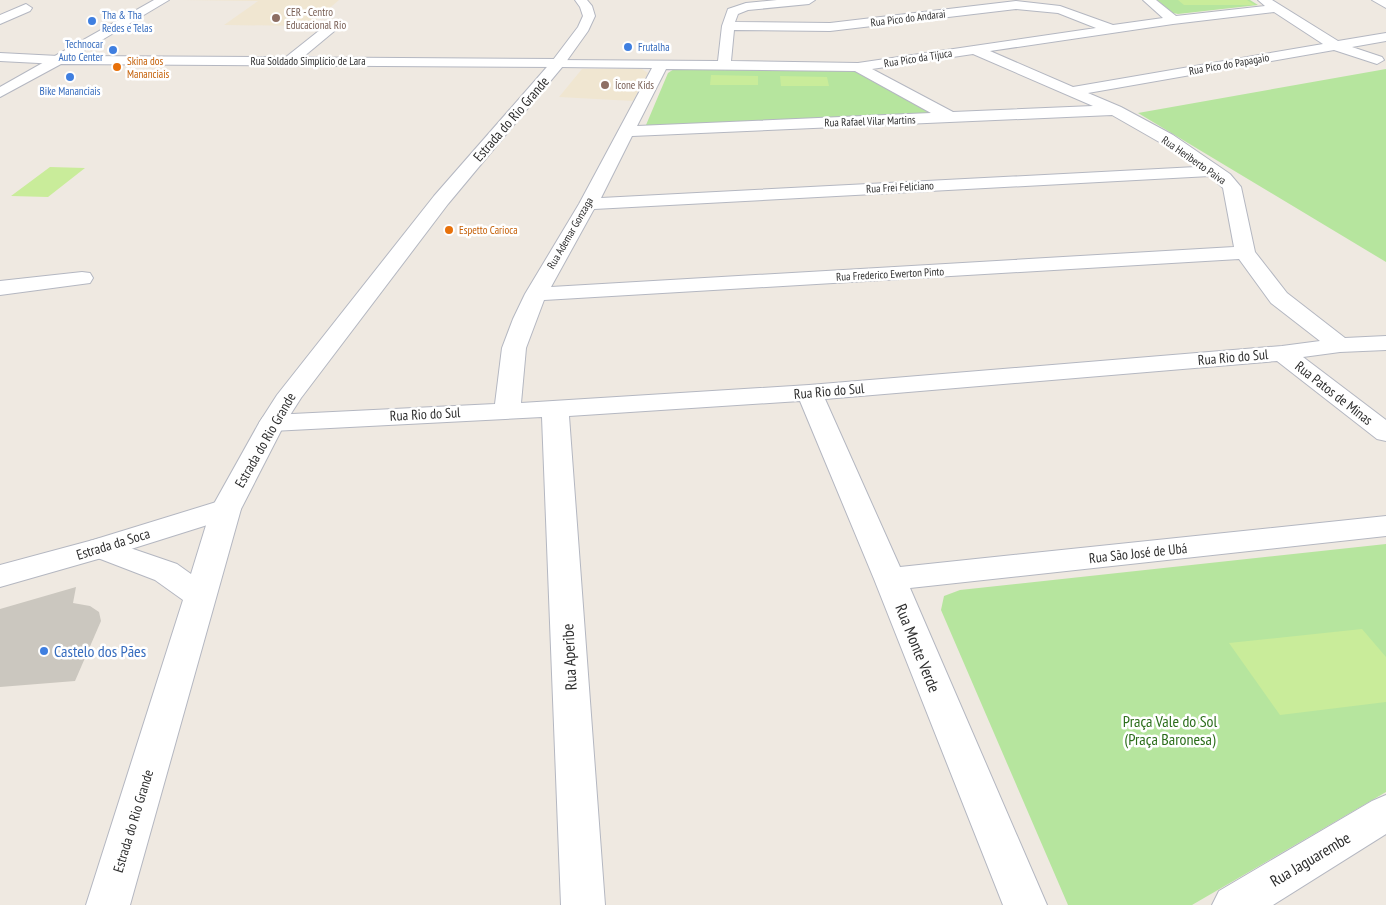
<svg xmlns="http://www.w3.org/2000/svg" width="1386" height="905" font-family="'PT Sans Narrow',sans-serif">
	<rect width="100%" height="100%" fill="#efe9e1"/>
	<path fill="#f0e6d1" d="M182 0H339L309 26 224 25 258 1Z
		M582 69H642L648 73 633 101 559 97Z"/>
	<path fill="#b6e59e" d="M1157 0H1250L1258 5 1178 14 1173 13Z
		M674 69 854 71 932 114 647 127 646 125 668 73Z
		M1386 69V262L1138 113Z
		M1386 544V792L1192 905H1068L941 610 944 596 960 590Z"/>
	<path fill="#c9ec9a" d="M1178 0H1247L1255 5H1184Z
		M711 75 758 76V85H710Z
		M780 76 827 77 829 86H781Z
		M50 167 85 168 48 197 11 196Z
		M1362 629 1386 657V702L1280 715 1229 643Z"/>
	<path fill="#cbc7bf" d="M76 587 73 603 90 606 99 612 101 621 75 681 0 687V609Z"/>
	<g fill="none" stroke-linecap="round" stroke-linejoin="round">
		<defs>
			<path id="minor" d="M777 0H815L809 4 748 10 738 14 735 22 830 23 1016 1 1060 6 1113 25 1163 18 1143 0H1156L1176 16 1265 6 1258 0H1272L1338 41 1386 33V41L1352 47 1382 57 1384 60 1377 64 1334 50 1088 93 1121 107 1173 135 1230 174 1241 187 1255 252 1287 293 1345 338 1386 336V350L1340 352 1303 357 1386 420V441L1377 439 1277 361 825 399 900 567 1386 516V536L910 588 1047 905H1003L874 579 800 401 569 416 605 905H561L542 417 272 431 263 429 259 423 263 417 272 415 495 404 502 348 513 319 525 294 579 204 652 68 558 67 551 63 553 60 718 61 722 26 728 9 746 3ZM1016 9 1058 13 1096 28 858 63 731 61 734 30 830 31ZM1274 12 1323 44 1073 87 990 51 1173 24ZM973 54 1093 106 953 112 872 69ZM666 69 855 71 931 113 637 126ZM1112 115 1161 143 1196 167 601 198 632 136ZM1210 176 1223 188 1234 247 551 287 594 209ZM1239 259 1271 303 1320 341 1282 346 809 385 521 403 526 348 544 300Z
				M1372 0H1386V8Z
				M26 4 32 8 30 11 0 24V15Z
				M334 21 340 25 338 28 296 63H286L284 60 286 57 330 22Z
				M0 53 58 56 65 60 58 64 0 61Z
				M82 272 90 273 93 278 90 283 0 295V281Z
				M1386 795V834L1273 905H1212L1219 891 1372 801Z"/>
			<path id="tertiary" d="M154 0H169L75 56 558 59 565 63 558 67 61 64 0 97V87Z
				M226 499 236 502 241 509 236 516 112 555 0 587V565L93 540Z"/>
			<path id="secondary" d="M575 0H587L592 6 595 16 588 31 563 66 448 204 301 398 285 423 241 509 130 905H86L183 600 155 580 90 555 86 548 90 541 101 538 177 564 191 574 211 509 259 423 277 395 434 196 553 60 578 27 583 16 580 7Z"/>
		</defs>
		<use href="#minor" stroke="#b4b7c1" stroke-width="2"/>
		<use href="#tertiary" stroke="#b4b7c1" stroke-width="2"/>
		<use href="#secondary" stroke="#b4b7c1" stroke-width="2"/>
		<use href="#minor" fill="#fff" fill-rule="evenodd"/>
		<use href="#tertiary" fill="#fff" fill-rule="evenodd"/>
		<use href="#secondary" fill="#fff" fill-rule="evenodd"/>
	</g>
	<g fill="#8d6e63" stroke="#fff" stroke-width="2">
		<circle cx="276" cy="18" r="5"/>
		<circle cx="605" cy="85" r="5"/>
	</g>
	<g fill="#3f7fe0" stroke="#fff" stroke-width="2">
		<circle cx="92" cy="21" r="5"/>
		<circle cx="628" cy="47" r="5"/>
		<circle cx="113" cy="50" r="5"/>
		<circle cx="70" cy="77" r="5"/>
		<circle cx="44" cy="651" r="5"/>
	</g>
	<g fill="#e8710a" stroke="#fff" stroke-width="2">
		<circle cx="117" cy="67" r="5"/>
		<circle cx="449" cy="230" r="5"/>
	</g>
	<g text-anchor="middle" stroke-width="5" stroke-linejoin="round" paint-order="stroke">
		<g font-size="11" fill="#785e54" stroke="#fff" text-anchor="start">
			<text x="286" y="16">CER - Centro<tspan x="286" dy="13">Educacional Rio</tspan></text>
			<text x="615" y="89">Ícone Kids</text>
		</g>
		<g font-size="11" fill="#366cbe" stroke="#fff" text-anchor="start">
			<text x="102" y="19">Tha &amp; Tha<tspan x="102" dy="13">Redes e Telas</tspan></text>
			<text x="103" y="48" text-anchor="end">Technocar<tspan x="103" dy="13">Auto Center</tspan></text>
			<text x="638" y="51">Frutalha</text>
			<text x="70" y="95" text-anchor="middle">Bike Mananciais</text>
		</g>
		<g font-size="11" fill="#2e2e2e" stroke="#fff">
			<text transform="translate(908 18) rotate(-7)" y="4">Rua Pico do Andarai</text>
			<text transform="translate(918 58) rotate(-9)" y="4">Rua Pico da Tijuca</text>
			<text x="308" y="65">Rua Soldado Simplício de Lara</text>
			<text transform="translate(1229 64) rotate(-10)" y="4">Rua Pico do Papagaio</text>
			<text transform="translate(870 121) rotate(-2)" y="4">Rua Rafael Vilar Martins</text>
			<text transform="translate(1194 160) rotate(35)" y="4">Rua Heriberto Paiva</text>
			<text transform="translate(900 187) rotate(-3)" y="4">Rua Frei Feliciano</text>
			<text transform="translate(570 233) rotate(-60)" y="4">Rua Ademar Gonzaga</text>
			<text transform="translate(890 274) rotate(-3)" y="4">Rua Frederico Ewerton Pinto</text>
		</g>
		<g font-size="11" fill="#c56008" stroke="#fff" text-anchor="start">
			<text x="127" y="65">Skina dos<tspan x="127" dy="13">Mananciais</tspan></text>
			<text x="459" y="234">Espetto Carioca</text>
		</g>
		<g font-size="14" fill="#2e2e2e" stroke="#fff">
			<text transform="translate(511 119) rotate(-49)" y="5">Estrada do Rio Grande</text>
			<text transform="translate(1233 357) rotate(-5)" y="5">Rua Rio do Sul</text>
			<text transform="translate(829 391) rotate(-5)" y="5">Rua Rio do Sul</text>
			<text transform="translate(1334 393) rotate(38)" y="5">Rua Patos de Minas</text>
			<text transform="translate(425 414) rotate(-3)" y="5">Rua Rio do Sul</text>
			<text transform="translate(265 440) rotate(-60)" y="5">Estrada do Rio Grande</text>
			<text transform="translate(113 544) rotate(-17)" y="5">Estrada da Soca</text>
			<text transform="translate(1138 553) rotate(-6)" y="5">Rua São José de Ubá</text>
			<text transform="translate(133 821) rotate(-73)" y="5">Estrada do Rio Grande</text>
		</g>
		<g font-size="16" fill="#2e2e2e" stroke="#fff">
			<text transform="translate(918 648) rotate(68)" y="6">Rua Monte Verde</text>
			<text transform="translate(569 657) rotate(-93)" y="6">Rua Aperibe</text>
			<text transform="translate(1310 859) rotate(-31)" y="6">Rua Jaguarembe</text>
		</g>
		<g font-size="16" fill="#366cbe" stroke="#fff" text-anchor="start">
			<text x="54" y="657">Castelo dos Pães</text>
		</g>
		<g font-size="16" fill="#2c6e1b" stroke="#fff">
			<text x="1170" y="727">Praça Vale do Sol<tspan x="1170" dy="18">(Praça Baronesa)</tspan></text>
		</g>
	</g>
</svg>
